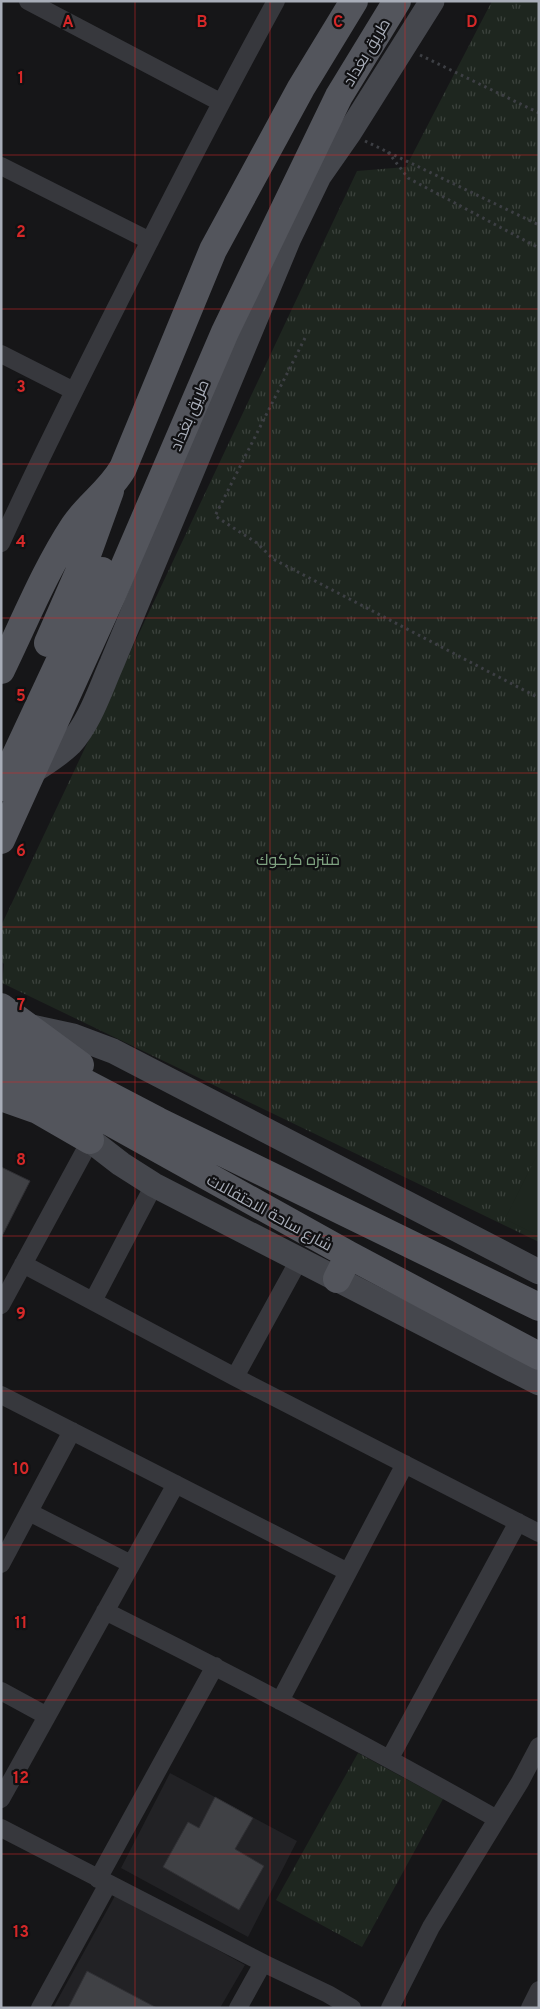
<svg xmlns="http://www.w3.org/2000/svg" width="540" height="2009" font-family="Overpass,Cairo,sans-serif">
	<defs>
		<pattern id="park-tufts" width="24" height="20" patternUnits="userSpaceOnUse" patternTransform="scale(1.25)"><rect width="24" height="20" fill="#1e261f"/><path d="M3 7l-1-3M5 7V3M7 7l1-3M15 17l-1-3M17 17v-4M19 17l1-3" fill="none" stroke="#3c433d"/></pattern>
	</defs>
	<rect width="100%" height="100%" fill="#161618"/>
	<path fill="#222225" d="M170 1773 297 1841 248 1937 121 1868Z
		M116 1894 245 1965 220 2008H53Z"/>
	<path fill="url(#park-tufts)" d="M492 1H539V1242L2 983 4 964 1 961V926L357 171 406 167Z
		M358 1753 443 1799 362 1947 276 1900Z"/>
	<path fill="#1e261f" d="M537 1155H539V1236L505 1219Z"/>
	<path fill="#404145" stroke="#303034" d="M1 1167 30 1181 1 1238Z
		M215 1797 253 1818 235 1849 264 1866 239 1910 163 1867 188 1822 199 1828Z
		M87 1971 157 2008H68Z"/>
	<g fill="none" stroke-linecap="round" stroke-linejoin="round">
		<path stroke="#3d3f44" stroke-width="3" stroke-dasharray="2.5 4" stroke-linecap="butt" d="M420 55 539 113
			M365 141 539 225
			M388 152 408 178 539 248
			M305 338 215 516 257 543 273 559 539 698"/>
		<path stroke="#37383d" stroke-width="18" d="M28 1 220 102
			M1 166 150 241
			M1 354 74 391
			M1 543C41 455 85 369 128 284 176 189 225 94 276 1
			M23 1264 235 1377 539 1533
			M93 1301 154 1185
			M1 1305 95 1132
			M235 1377 299 1260
			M1 1395 348 1572
			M29 1512 131 1564
			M1 1564 72 1431
			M105 1611C237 1677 368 1746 497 1819
			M1 1691 47 1716
			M280 1701 405 1464
			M390 1758 518 1522
			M1 1799 176 1484
			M1 1828 263 1963
			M98 1879 215 1666
			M40 2008 108 1884
			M238 2008 263 1963 328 1994 352 2008
			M390 2008 431 1927 520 1782 539 1746
			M530 2008 539 1990"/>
		<path stroke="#45474d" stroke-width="25" d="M32 772C45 763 59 755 70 744 90 722 100 690 112 663L289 238 319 176 349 133 432 1
			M27 1026 73 1036 113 1051 539 1272
			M90 1140 121 1164 154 1185 539 1383"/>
		<path stroke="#53555c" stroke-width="28" d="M48 643 88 552 110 491
			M1 670C24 623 45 570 74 526 88 505 110 491 123 468L213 250 301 88 354 1
			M1 787 102 571
			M1 840 112 595 225 332 339 96 397 1
			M1 1007 80 1065
			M1 1039 158 1121 539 1307
			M1 1068 103 1118 349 1255 539 1356
			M1 1097 38 1110 90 1140
			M337 1279 349 1255"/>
	</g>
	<path fill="none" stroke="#d62828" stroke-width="1" stroke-opacity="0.55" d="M135 1V2008M270 1V2008M405 1V2008M1 155H539M1 309H539M1 464H539M1 618H539M1 773H539M1 927H539M1 1082H539M1 1236H539M1 1391H539M1 1545H539M1 1700H539M1 1854H539"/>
	<g text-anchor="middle" stroke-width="4.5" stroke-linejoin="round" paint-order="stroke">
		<g font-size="16" fill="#a8adb8" stroke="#111113">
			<text transform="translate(366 52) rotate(-59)" y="6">طريق بغداد</text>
			<text transform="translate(189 415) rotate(-67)" y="6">طريق بغداد</text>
			<text transform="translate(270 1212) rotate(29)" y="6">شارع ساحة الاحتفالات</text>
		</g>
		<g font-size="16" fill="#7fa381" stroke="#111113">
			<text x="298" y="865">متنزه كركوك</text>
		</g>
	</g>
	<g font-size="16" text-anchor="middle" font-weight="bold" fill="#d62828" stroke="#111113" stroke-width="4.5" stroke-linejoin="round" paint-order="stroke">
		<text x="68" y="27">A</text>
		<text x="202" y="27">B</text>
		<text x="338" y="27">C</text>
		<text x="472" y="27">D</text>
		<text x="21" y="83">1</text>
		<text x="21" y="237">2</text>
		<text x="21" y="392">3</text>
		<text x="21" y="547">4</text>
		<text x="21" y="701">5</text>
		<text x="21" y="856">6</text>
		<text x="21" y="1010">7</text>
		<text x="21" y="1165">8</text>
		<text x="21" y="1319">9</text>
		<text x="21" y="1474">10</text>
		<text x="21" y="1628">11</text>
		<text x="21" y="1783">12</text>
		<text x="21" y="1937">13</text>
	</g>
	<rect width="540" height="2009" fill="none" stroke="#a8adb8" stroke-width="5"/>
</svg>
